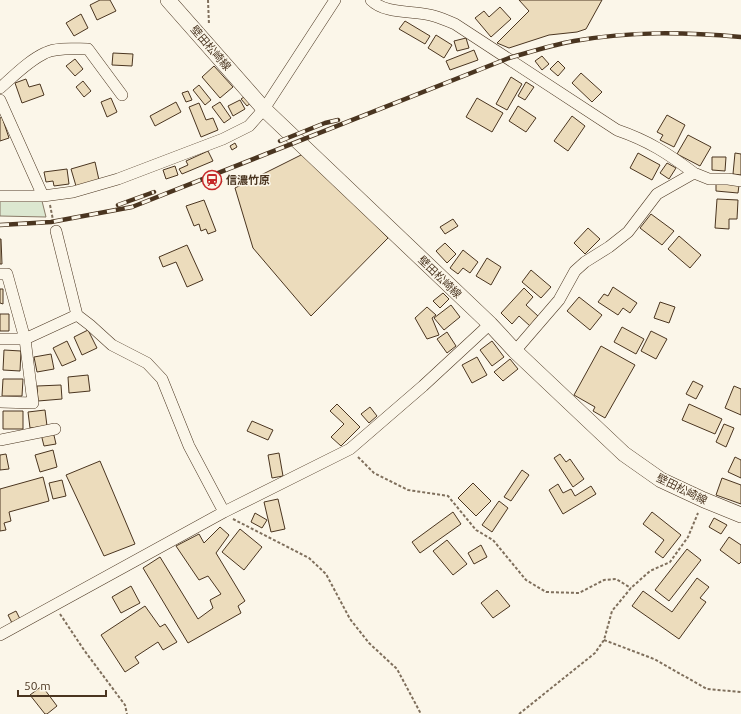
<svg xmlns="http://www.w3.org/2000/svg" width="741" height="714" font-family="Ubuntu,'Noto Sans JP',sans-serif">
	<rect width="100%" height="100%" fill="#fbf6e9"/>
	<path fill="#dce7d0" stroke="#887966" d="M0 197H41L46 217 0 216Z"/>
	<path fill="#ecdcbc" stroke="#4a3520" d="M100 0H110L116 11 97 20 90 5Z
		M519 0H602L586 29 577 32 549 35 509 48 497 43 529 11Z
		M500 7 511 19 491 37 475 18 484 11 489 17Z
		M81 14 88 28 74 36 66 23Z
		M405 21 430 36 425 44 399 29Z
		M436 35 452 45 444 58 428 48Z
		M466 38 469 48 457 51 454 41Z
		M474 50 478 60 450 70 446 61Z
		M113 53 133 54 132 66 112 65Z
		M542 56 549 64 542 70 535 61Z
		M75 59 83 69 75 76 66 66Z
		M558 61 565 68 558 76 550 69Z
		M214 66 233 87 220 98 202 77Z
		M581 73 602 92 592 102 572 83Z
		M511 77 522 84 507 110 496 104Z
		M26 79 29 87 40 84 44 95 22 103 15 83Z
		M83 81 91 91 84 97 76 87Z
		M526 82 534 87 525 100 518 96Z
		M199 85 211 100 205 105 193 90Z
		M188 91 192 100 186 102 182 93Z
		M247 95 252 102 247 106 241 99Z
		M111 98 117 112 107 117 101 102Z
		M477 98 503 113 492 132 466 117Z
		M240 100 245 109 233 116 228 106Z
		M176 102 181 112 155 126 150 116Z
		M220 102 231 118 224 123 212 107Z
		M199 103 206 120 213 118 218 130 201 137 189 107Z
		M518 106 536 118 526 132 509 121Z
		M667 115 685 125 674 147 660 140 663 135 657 132Z
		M572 116 585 126 568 151 554 141Z
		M2 117 9 138 0 141V118Z
		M688 135 711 147 700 166 677 154Z
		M235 143 237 147 232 150 230 146Z
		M208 151 213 161 182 174 179 169 188 165 186 161Z
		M305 153 388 238 311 316 253 248 235 188Z
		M638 153 660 165 652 180 630 168Z
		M735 153 741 154V175L733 174Z
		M712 157H726L725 171 712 170Z
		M95 162 99 180 76 186 71 169Z
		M667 163 676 168 669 179 660 173Z
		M175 166 178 175 166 179 163 170Z
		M67 169 69 184 54 186 53 181 46 182 44 172Z
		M220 178 222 182 212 187 210 182Z
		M716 183 739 185 738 193 716 191Z
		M717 199 738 200 737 219H729V229L715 228Z
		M204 200 216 231 208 234 206 229 201 231 199 224 194 226 186 206Z
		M651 214 674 231 662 245 640 228Z
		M453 219 458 226 445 234 440 227Z
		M588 228 600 239 585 254 574 243Z
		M679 236 701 255 690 268 668 249Z
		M0 239H1L2 264H0Z
		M445 243 456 254 447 263 436 251Z
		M187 245 203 280 187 287 176 262 163 267 159 257Z
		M463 250 478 262 470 273 463 268 458 274 450 268Z
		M487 258 501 267 491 285 476 276Z
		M531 270 551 287 541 298 522 282Z
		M613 287 637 303 630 313 623 308 618 315 598 302 604 294 608 296Z
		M524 288 533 297 526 305 538 316 530 326 519 316 512 324 501 313Z
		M0 289H3V304L0 303Z
		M443 293 449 299 440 308 433 301Z
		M579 297 602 315 590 330 567 311Z
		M660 302 675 307 669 323 654 318Z
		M451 305 460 317 444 330 434 318Z
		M427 307 436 315 432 318 439 335 427 339 415 318Z
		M0 314H9V331H0Z
		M622 327 644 339 636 354 614 342Z
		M88 330 97 348 82 355 74 337Z
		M651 331 667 339 656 359 641 351Z
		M447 332 456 346 447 353 437 339Z
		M67 341 76 360 62 366 53 348Z
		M492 341 504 357 492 366 480 350Z
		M601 346 635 365 605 418 593 411 595 407 574 395Z
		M4 350 21 351 20 371 3 370Z
		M51 354 54 369 37 372 34 357Z
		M477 357 487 375 472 383 462 365Z
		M510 359 518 369 503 381 494 372Z
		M88 375 90 391 69 393 68 377Z
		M3 379H23L22 396H2Z
		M693 381 703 386 696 399 686 394Z
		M61 385 62 399 38 401 37 386Z
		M734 386 741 389V415L725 408Z
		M337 404 360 427 341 446 331 437 344 424 330 411Z
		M689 404 722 419 715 434 682 420Z
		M370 407 377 416 369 423 361 414Z
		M45 410 47 426 30 428 28 412Z
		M3 411H23V429H3Z
		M252 421 273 430 268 440 247 431Z
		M724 424 734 428 726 447 716 442Z
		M53 431 56 444 44 446 41 434Z
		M53 450 57 467 40 472 35 455Z
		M279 453 283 476 272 478 268 455Z
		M6 454 9 469 0 470V455Z
		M560 454 566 462 570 459 584 479 573 487 554 458Z
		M735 457 741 460V478L728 472Z
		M100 461 135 544 104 556 66 475Z
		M522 470 529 475 511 501 504 497Z
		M43 477 49 501 9 512 11 521 4 523 6 530 0 531V489Z
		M722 478 741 485V504L716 495Z
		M62 480 66 496 53 499 49 483Z
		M473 483 491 501 476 516 458 498Z
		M558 484 563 493 571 489 575 496 591 486 596 494 563 514 549 490Z
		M278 499 285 529 271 532 264 502Z
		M499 501 508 508 492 532 482 525Z
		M453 512 461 524 420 553 412 542Z
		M652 512 681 535 663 558 655 552 664 540 643 524Z
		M255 513 267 520 262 528 251 522Z
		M714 518 727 525 721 534 709 527Z
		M220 527 229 535 216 553 245 601 238 606 241 613 188 643 143 568 160 557 198 619 213 608 210 600 221 594 208 576 199 580 176 546 199 534 204 543Z
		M240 529 262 547 244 570 222 552Z
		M729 537 741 545V562L739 564 720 550Z
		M447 540 467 564 453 575 433 551Z
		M481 545 487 557 474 564 468 553Z
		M687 549 701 560 669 601 655 590Z
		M697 578 709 587 700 598 706 602 679 639 632 606 643 591 672 612Z
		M131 586 140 603 121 613 112 597Z
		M497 590 510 606 493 618 481 603Z
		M145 606 160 627 165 624 177 642 163 650 158 642 135 657 139 663 125 672 101 635Z
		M16 611 21 621 13 625 8 615Z
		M42 686 57 706 47 714H45L30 695Z"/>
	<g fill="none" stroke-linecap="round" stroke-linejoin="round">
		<defs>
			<path id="street" d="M371 0C386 15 415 10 434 16 441 18 448 21 455 24L617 130C649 141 667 153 694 173
				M0 88C14 76 28 61 45 53 57 47 75 49 88 49L122 95
				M0 100 43 196
				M0 196H43L73 192 118 179 223 139 249 126 264 109 335 0
				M56 231 77 315 90 325 112 345 147 363 162 379 189 446 224 512
				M0 274H7L25 339 33 403 0 402
				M0 339H25L77 315
				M515 351 559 300 575 271 585 262 609 247 628 232 657 194 694 173 709 179H728L741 181
				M0 440 55 429
				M0 635 224 512 350 449 423 386 490 324"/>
			<path id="secondary" d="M168 0 264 109 490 324 515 351 624 454 661 480 704 500 741 515"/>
		</defs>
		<use href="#street" stroke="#4a3520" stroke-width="12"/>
		<use href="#secondary" stroke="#4a3520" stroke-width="16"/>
		<path stroke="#7f6f5c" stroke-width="2" stroke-dasharray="3 2" stroke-linecap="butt" d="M208 0 209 25
			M50 205 53 220
			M358 457 374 473 408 490 448 496 476 530 493 540 526 580 546 592 579 593 604 580 616 579 631 588
			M233 519 309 558 326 574 350 619 369 643 397 669 421 714
			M60 614 84 650 125 705 127 714
			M604 640 654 659 707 689 741 692
			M519 714 595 653 604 640 612 611 631 588 650 571 670 562 688 537 698 513"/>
		<use href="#street" stroke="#fbf6e9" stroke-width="11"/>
		<use href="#secondary" stroke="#fbf6e9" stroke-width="15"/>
		<defs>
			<path id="rail" d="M280 141 325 123 338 120
				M118 205 154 192
				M0 225 51 222 132 207 509 58C530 52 552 45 574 41 632 31 683 32 741 37"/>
		</defs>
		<use href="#rail" stroke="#4a3520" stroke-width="4.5"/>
		<use href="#rail" stroke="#fbf6e9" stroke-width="3" stroke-dasharray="9" stroke-linecap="butt"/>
	</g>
	<defs>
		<symbol id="station-ring" viewBox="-11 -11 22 22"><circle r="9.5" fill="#fbf6e9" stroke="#c62828" stroke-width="1.5"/><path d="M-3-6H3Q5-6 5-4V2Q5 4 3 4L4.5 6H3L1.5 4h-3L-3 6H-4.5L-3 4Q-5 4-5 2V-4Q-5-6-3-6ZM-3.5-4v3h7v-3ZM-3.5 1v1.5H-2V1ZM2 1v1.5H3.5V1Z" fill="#c62828"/></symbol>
	</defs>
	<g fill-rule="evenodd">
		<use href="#station-ring" x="201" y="169" width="22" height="22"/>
	</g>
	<g text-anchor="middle" stroke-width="3" stroke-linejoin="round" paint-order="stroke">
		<g font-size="11" fill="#4a3520" stroke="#fbf6e9">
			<text transform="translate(211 48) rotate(49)" y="4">壁田松崎線</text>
			<text transform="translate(440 277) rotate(44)" y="4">壁田松崎線</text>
			<text transform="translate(682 489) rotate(26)" y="4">壁田松崎線</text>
		</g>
		<g font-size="11" font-weight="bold" fill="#4a3520" stroke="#fbf6e9" text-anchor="start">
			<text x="226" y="184">信濃竹原</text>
		</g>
	</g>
	<path d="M18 690v6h88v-6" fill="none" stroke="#4a3520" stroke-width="2"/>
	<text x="24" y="690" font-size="12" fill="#4a3520" stroke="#fbf6e9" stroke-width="3" paint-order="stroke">50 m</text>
</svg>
